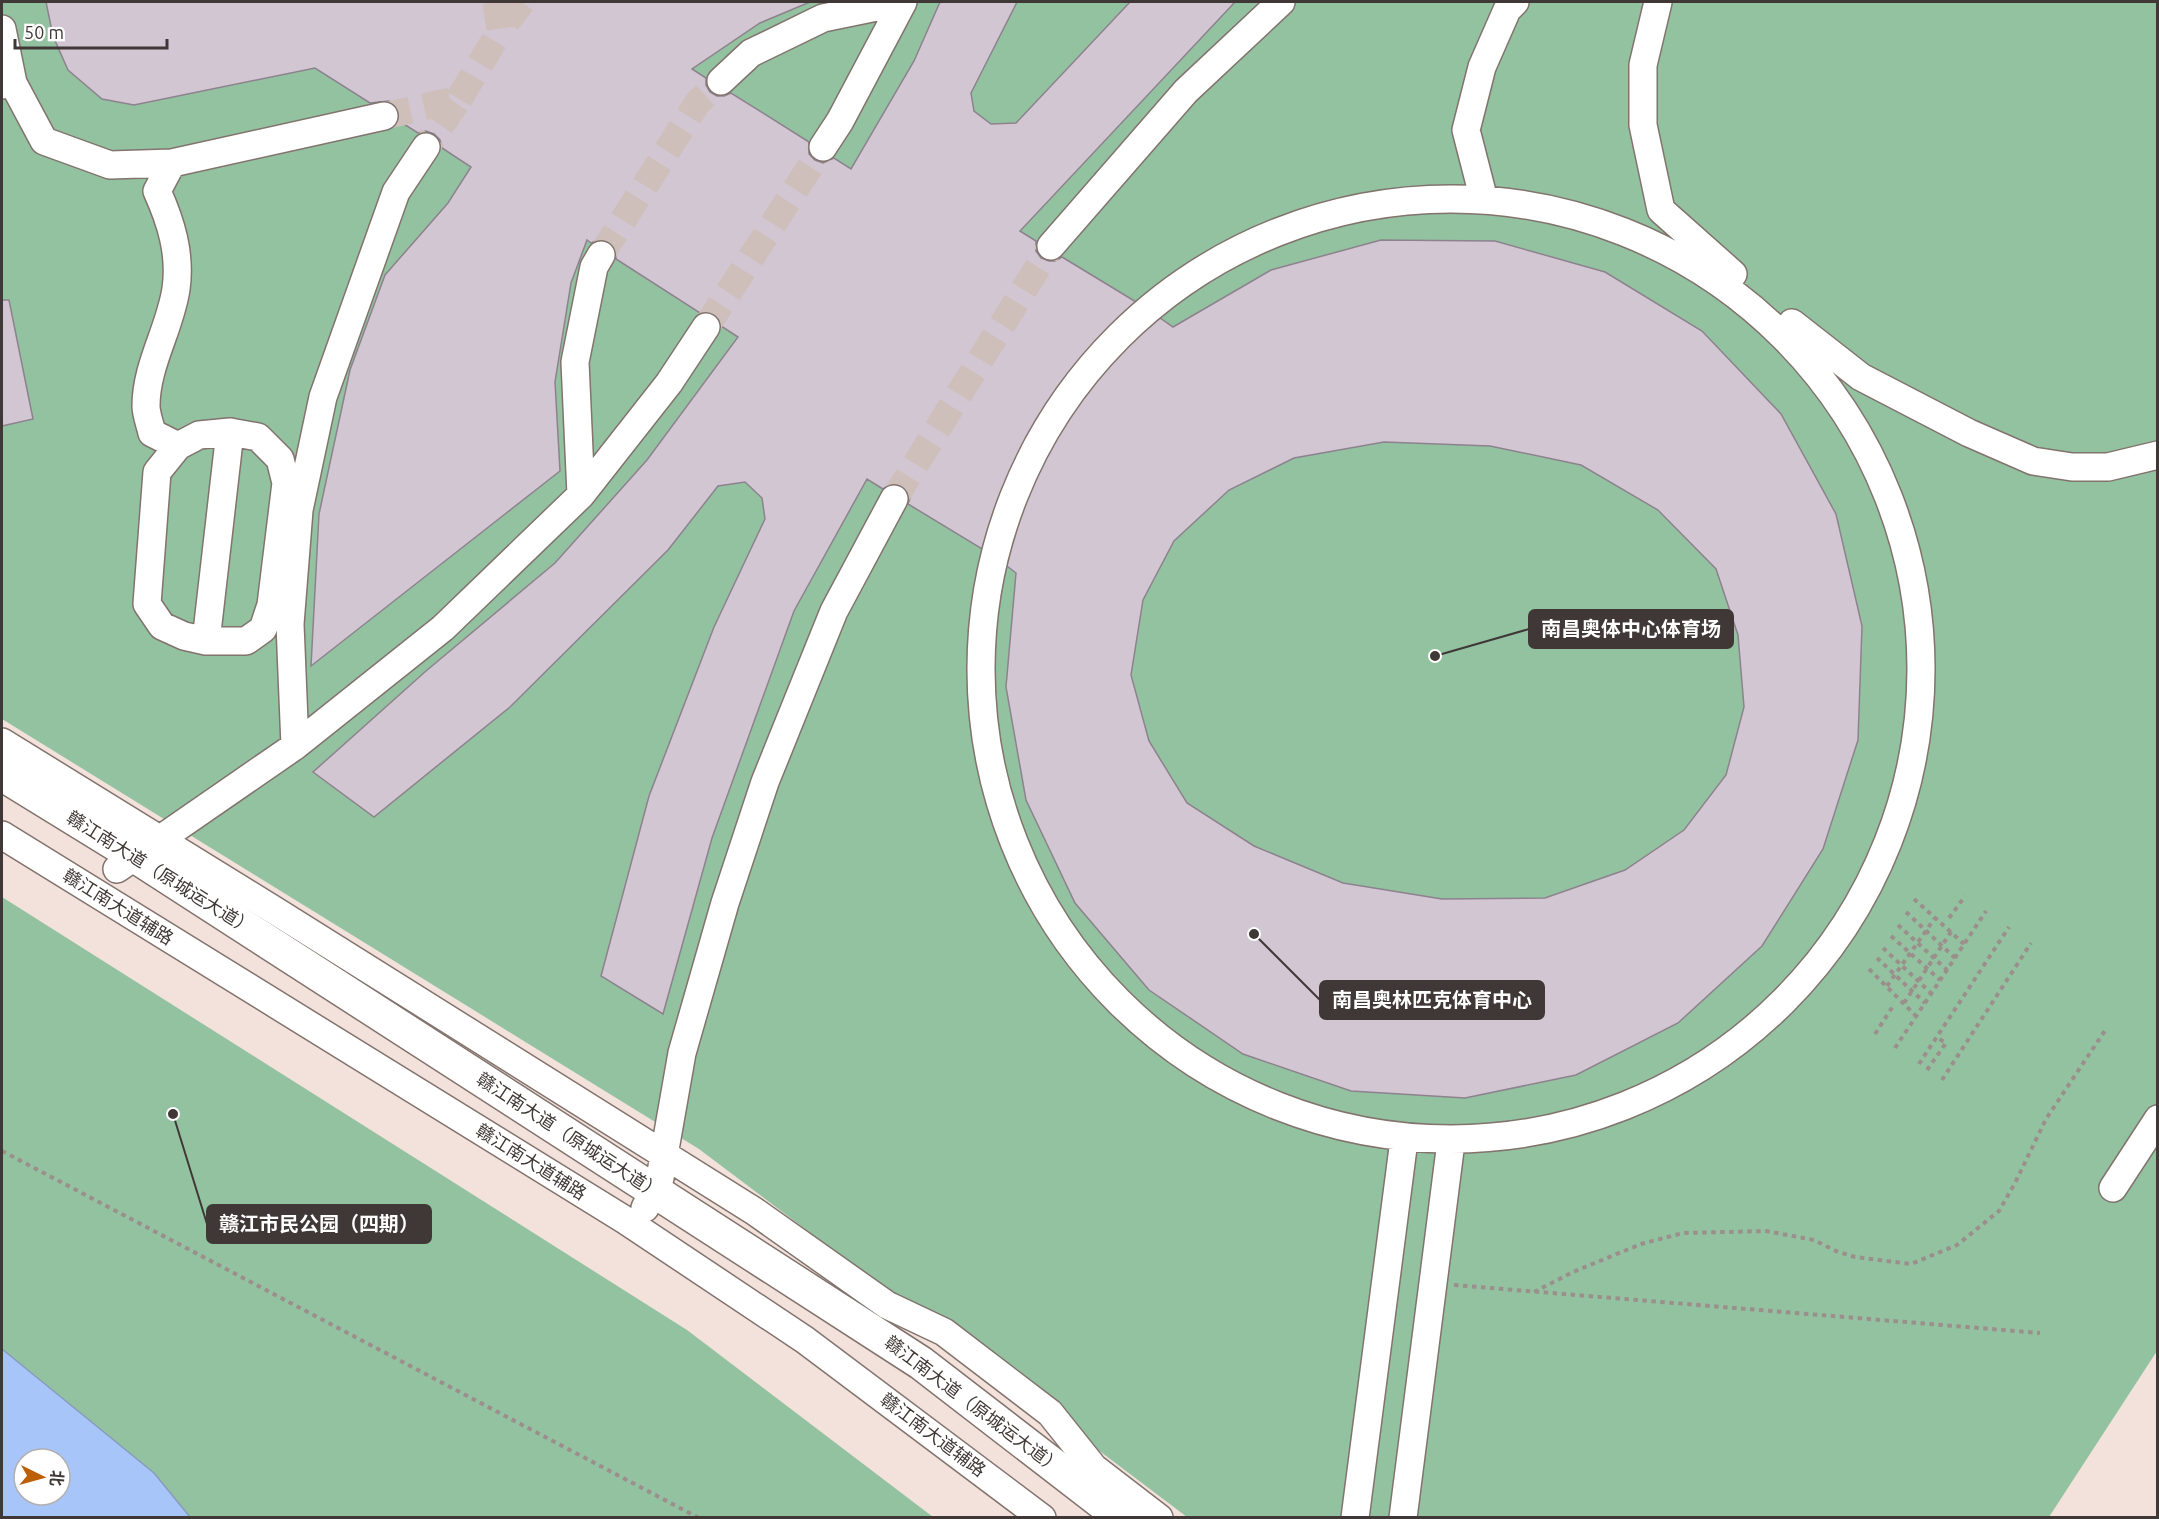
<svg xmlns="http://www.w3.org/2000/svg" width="2159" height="1519" font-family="Ubuntu,'Noto Sans SC',sans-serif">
	<rect width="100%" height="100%" fill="#f3e1db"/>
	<path fill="#93c2a1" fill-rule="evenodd" d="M2 2H2157V1351L2049 1517H1187L699 1149 2 719Z
		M2 897 687 1330 933 1517H2ZM24 1459H60V1495H24Z"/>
	<path fill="#a7c5f9" stroke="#889bbe" stroke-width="1.5" fill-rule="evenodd" d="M2 1349 154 1473 190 1517H2ZM24 1459H60V1495H24Z"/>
	<path fill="#d2c6d2" stroke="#8d828d" stroke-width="1.5" fill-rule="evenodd" d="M46 2H810L760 23 692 69 706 78V85L710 92 717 96H724L731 93 809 142V154L815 160 823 163 834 158 851 169 914 61 940 2H1017L971 93 974 111 991 124 1016 123 1130 2H1235L1020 231 1036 241V251L1041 258 1049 261H1056L1062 257 1146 308 1173 327 1271 270 1381 240 1495 241 1605 272 1702 331 1781 414 1836 514 1862 626 1858 740 1823 849 1762 946 1678 1023 1576 1075 1465 1098 1351 1091 1243 1054 1149 990 1075 903 1026 800 1006 687 1016 573 994 556 908 504 910 498 908 491 902 485 893 483 883 489 867 479 794 611 712 838 663 1014 601 976 649 796 714 627 765 519 762 498 745 482 718 486 668 550 510 707 374 817 313 772 426 671 555 563 647 460 738 337 721 326 720 319 714 314 708 311 700 313 616 259 615 248 609 242 600 239 591 243 587 240 571 283 555 382 560 471 311 666 319 514 350 370 385 275 448 203 471 167 442 148 440 140 434 134 426 131 418 133 399 121V112L396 106 389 101 370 103 315 68 134 105 102 99 68 70 53 36ZM1384 442 1490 446 1581 465 1658 510 1716 569 1738 635 1744 707 1726 775 1684 830 1625 870 1545 898 1442 899 1343 883 1254 846 1187 803 1149 741 1131 675 1143 600 1174 541 1229 490 1294 458Z
		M2 300H9L33 419 2 426Z"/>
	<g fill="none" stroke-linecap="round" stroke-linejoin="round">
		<path stroke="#cfbfba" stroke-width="27" stroke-dasharray="27 14" stroke-linecap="butt" d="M496 2 500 31 522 2
			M459 99 500 31
			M384 116 459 99 426 147
			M601 255 698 102 721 81
			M706 327 823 147
			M894 499 1051 246"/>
		<defs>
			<path id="minor" d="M1658 2 1643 65V125L1661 210 1733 274
				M2 29 13 83
				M721 81 751 53 823 18 901 2
				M2 85 13 83 44 141 110 165 172 163 384 116
				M823 147 840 121 903 2
				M172 163 157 191C171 222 181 254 176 289 170 329 146 365 146 406 146 414 150 424 152 433L178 446
				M1483 196 1466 130 1482 67 1507 10 1515 2
				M981 669a470 470 0 1 1 940 0a470 470 0 1 1-940 0Z
				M1051 246 1186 91 1281 2
				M1792 323 1861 377 1969 433 2033 461 2072 467H2108L2158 455
				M230 432 258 437 280 459 286 483 271 605 263 629 246 641H206L184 636 162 626 147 604 157 472 178 446 199 435Z
				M581 495 575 362 594 267 601 255
				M206 641 230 432
				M2 742 274 910 754 1211 887 1305 944 1332 1050 1413 1094 1468 1159 1518
				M295 746 290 624 299 510 323 397 396 192 426 147
				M2 835 625 1220 805 1340 1042 1518
				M117 869 295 746 443 628 581 495 669 383 706 327
				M2113 1188 2158 1119
				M645 1208 660 1178 682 1053 725 903 765 782 834 611 894 499
				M1355 1518 1404 1140
				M1403 1518 1451 1142"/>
			<path id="major" d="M2 774 135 856 921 1363 1122 1518"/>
		</defs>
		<use href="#minor" stroke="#82736d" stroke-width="30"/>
		<use href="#major" stroke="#82736d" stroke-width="36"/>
		<path stroke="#9b8f8b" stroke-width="4" stroke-dasharray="4.5 4.5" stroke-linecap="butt" d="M1906 912 1955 958
			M1949 918 1965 896
			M1898 925 1947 970
			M1891 936 1940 980
			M1883 948 1931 993
			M1877 958 1925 1003
			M1869 969 1916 1016
			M1887 986 1935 918
			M1904 1003 1951 932
			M1875 1034 1893 1006
			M1895 1048 1986 911
			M1919 1064 2009 927
			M1927 1070 1946 1043 1936 1037
			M1942 1080 2031 943
			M2 1151 699 1518
			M1454 1285 2040 1333
			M1534 1292 1573 1272 1641 1244 1683 1233 1766 1231 1814 1240 1836 1251 1855 1257 1911 1264 1957 1245 1999 1211 2015 1183 2046 1119 2106 1029"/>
		<use href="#minor" stroke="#fff" stroke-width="27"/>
		<use href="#major" stroke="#fff" stroke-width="33"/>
		<path stroke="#9b8f8b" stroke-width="4" stroke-dasharray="4.5 4.5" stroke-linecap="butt" d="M1914 899 1964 944"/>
	</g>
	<g text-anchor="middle" stroke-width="4.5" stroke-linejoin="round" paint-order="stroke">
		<g font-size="18" fill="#3f3836" stroke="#fff">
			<text transform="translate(160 873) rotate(32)" y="6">赣江南大道（原城运大道）</text>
			<text transform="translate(118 907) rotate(32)" y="6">赣江南大道辅路</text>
			<text transform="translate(569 1136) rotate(33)" y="6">赣江南大道（原城运大道）</text>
			<text transform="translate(531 1162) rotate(32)" y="6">赣江南大道辅路</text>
			<text transform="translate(973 1405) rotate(37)" y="6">赣江南大道（原城运大道）</text>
			<text transform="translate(933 1435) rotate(37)" y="6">赣江南大道辅路</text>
		</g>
	</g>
	<path fill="none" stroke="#3f3836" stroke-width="2" d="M1435 656L1529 629M1254 934L1320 1000M173 1114L207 1224"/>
	<g fill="#3f3836" stroke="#fff" stroke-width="2">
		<circle cx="1435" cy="656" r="6"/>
		<circle cx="1254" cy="934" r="6"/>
		<circle cx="173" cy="1114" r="6"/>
	</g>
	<g fill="#3f3836" stroke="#3f3836" stroke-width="2">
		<rect x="1529" y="610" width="204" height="38" rx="6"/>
		<rect x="1320" y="981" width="224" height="38" rx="6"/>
		<rect x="207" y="1205" width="224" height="38" rx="6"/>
	</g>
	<g font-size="20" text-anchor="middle" font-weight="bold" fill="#fff">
		<text x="1631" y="636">南昌奥体中心体育场</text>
		<text x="1432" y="1007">南昌奥林匹克体育中心</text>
		<text x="319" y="1231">赣江市民公园（四期）</text>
	</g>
	<rect width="2159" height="1519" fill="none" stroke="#3f3836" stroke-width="6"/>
	<g transform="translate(42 1477) rotate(95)"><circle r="28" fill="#ffffff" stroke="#b2afaf" stroke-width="1.5"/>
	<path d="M0-4.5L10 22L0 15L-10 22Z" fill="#bc6008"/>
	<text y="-9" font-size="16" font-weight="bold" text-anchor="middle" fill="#3f3836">北</text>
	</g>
	<path d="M15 39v9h152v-9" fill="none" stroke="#3f3836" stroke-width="3"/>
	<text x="24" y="39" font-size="18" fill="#3f3836" stroke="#ffffff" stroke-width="4.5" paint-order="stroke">50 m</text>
</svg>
